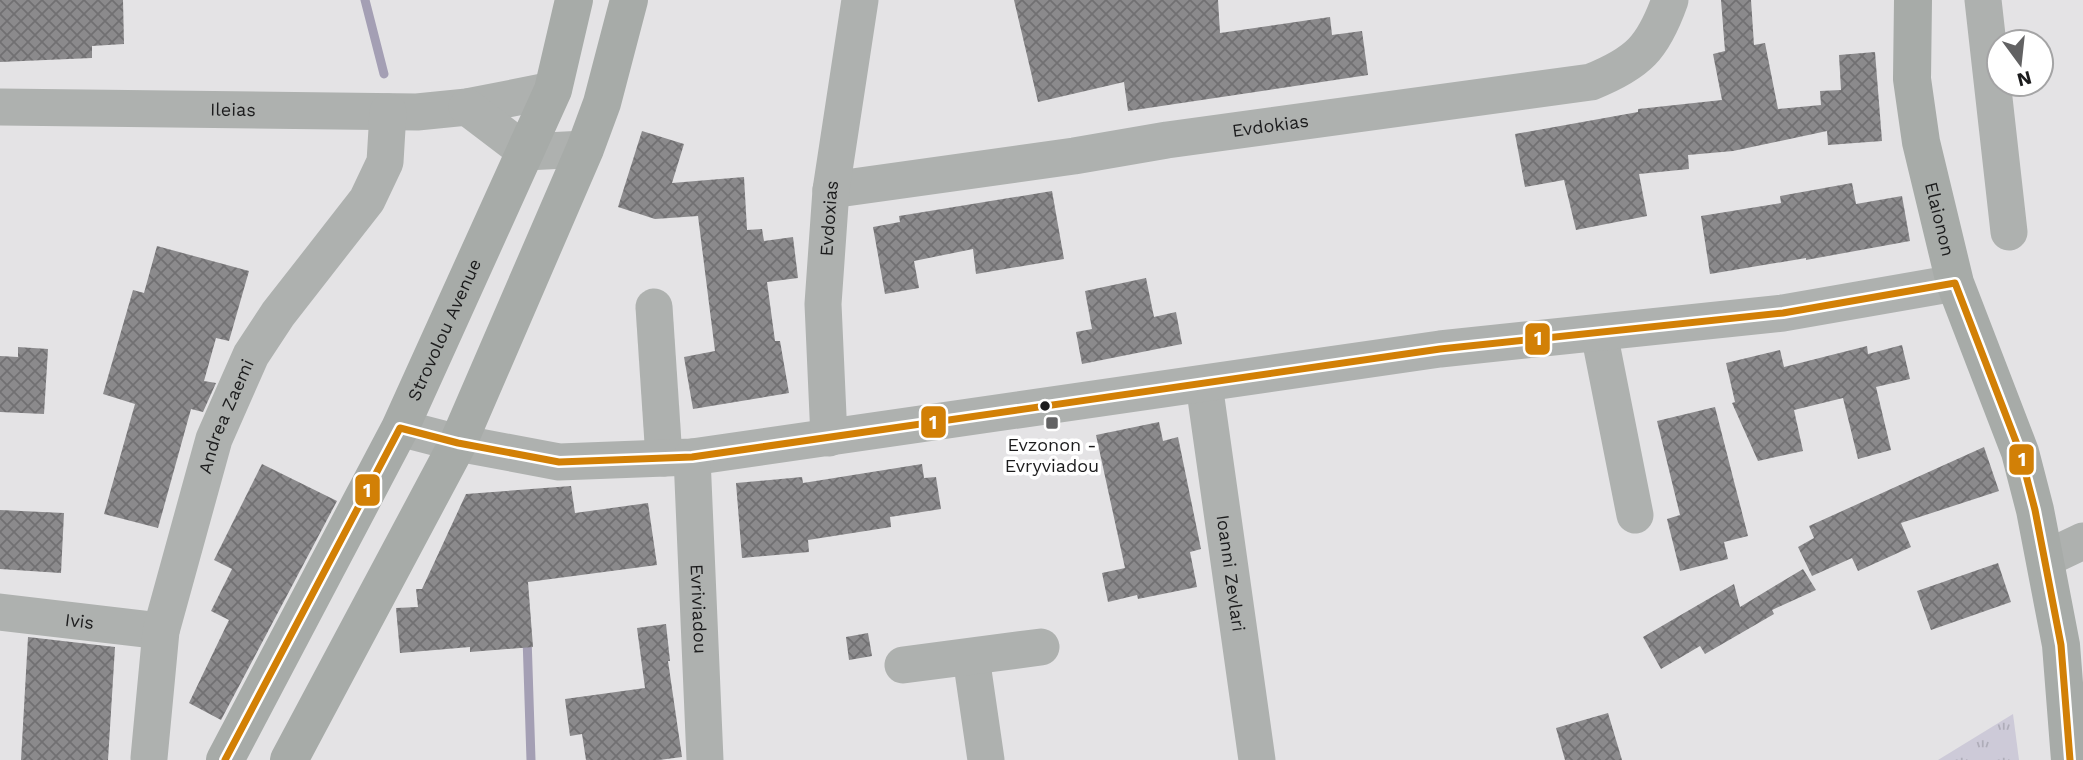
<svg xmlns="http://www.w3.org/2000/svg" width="2083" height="760" font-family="'Work Sans',sans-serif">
	<defs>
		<pattern id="park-tufts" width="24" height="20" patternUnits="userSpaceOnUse" patternTransform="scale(1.75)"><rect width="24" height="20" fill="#cdcad8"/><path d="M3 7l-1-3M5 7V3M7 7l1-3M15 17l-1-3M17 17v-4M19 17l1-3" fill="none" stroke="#afadb9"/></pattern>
		<pattern id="building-cross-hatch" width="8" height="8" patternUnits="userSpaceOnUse" patternTransform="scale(1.75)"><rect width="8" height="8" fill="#8b8a8c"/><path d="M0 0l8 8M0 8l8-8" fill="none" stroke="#717072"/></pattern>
	</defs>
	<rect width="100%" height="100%" fill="#e4e3e5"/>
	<path fill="url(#park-tufts)" d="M2013 714 2019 760H1938Z"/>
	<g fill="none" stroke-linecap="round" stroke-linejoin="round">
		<path stroke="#a49fb4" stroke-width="9" d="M365 0 384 74
			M527 637 531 760"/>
	</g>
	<path fill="url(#building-cross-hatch)" d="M0 0H123L124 44 92 46V58L0 62Z
		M1014 0H1218L1220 33 1330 17 1332 35 1362 31 1368 75 1128 111 1124 82 1038 102Z
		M1721 0H1751L1754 45 1765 43 1778 109 1821 105 1820 91 1841 90 1839 55 1875 52 1882 141 1828 145 1827 131 1733 151 1688 155 1689 169 1639 174 1647 216 1576 230 1564 180 1525 187 1515 134 1638 112V109L1722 100 1713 54 1725 51Z
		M642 131 684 144 672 183 744 177 747 230 762 229 764 241 793 237 798 278 767 282 775 341H780L789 393 693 409 684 357 715 351 698 216 655 219 618 207Z
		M1852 183 1856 204 1902 196 1910 241 1806 260V258L1710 274 1701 216 1781 203 1780 196Z
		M1052 191 1064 259 976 274 973 249 914 261 919 288 885 294 873 227 900 222 899 216Z
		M157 246 249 271 229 341 216 338 204 381 216 383 203 412 191 409 158 528 104 514 135 404 103 394 133 290 144 293Z
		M1146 278 1154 317 1176 312 1182 344 1082 364 1076 332 1092 329 1085 291Z
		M1902 345 1910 379 1876 387 1891 450 1858 459 1843 398 1794 410 1803 451 1758 461 1732 403 1735 402 1726 363 1780 350 1784 367 1867 346 1868 354Z
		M18 347 48 349 44 414 0 412V356L18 357Z
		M1715 407 1748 536 1724 542 1728 559 1680 571 1667 519 1680 515 1657 421Z
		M1159 422 1163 441 1178 437 1201 549 1190 552 1197 587 1138 599 1137 595 1108 602 1102 573 1125 568 1096 435Z
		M1984 447 1999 491 1901 523 1911 547 1858 571 1852 558 1812 576 1798 547 1814 538 1809 526Z
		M262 464 337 501 221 720 189 703 229 620 211 611 232 569 214 560Z
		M922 464 924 478 936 477 941 509 890 517 891 527 808 540 809 552 742 558 736 483 802 477 803 483Z
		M571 486 575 513 648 503 657 565 528 582 533 647 470 652V647L400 653 396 608 418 607 416 589H422L466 494Z
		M0 510 64 513 61 573 0 569Z
		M1998 563 2011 602 1931 630 1917 591Z
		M1803 569 1816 590 1772 610 1774 614 1705 654 1700 646 1661 669 1643 637 1734 584 1740 607Z
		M666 624 670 661H668L682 757 659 760H586L582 734 570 736 565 699 645 688 637 628Z
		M868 633 872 656 849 660 846 637Z
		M28 637 115 647 108 760H21Z
		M1608 713 1622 760H1565L1556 728Z"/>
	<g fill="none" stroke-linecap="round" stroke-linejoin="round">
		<g stroke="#aeb1af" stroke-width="37">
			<path d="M1983 0 2009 232"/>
			<path id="s1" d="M0 107 417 112 467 107 553 90"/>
			<path d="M467 107 526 152 585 149"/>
			<path id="s2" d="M831 190 1074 156 1167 140 1591 82C1638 63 1653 48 1670 0"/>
			<path d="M654 307 664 458"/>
			<path d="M1599 333 1635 515"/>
			<path id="s3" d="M1204 384 1257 760"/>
			<path d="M400 428 458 443 559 462 692 457 1440 349 1783 313 1955 283"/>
			<path id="s4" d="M829 438 823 304 831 190 860 0"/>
			<path id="s5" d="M692 457 705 760"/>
			<path d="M2045 559 2083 541"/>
			<path id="s6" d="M0 612 161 631"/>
			<path d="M971 657 986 760"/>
			<path d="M903 665 1041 647"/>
			<path id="s7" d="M149 758 161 631 214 439 251 355 278 314 367 200 385 162 388 112"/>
		</g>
		<g stroke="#a7aba8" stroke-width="38">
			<path id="s8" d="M1913 0 1912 79 1921 142 1955 283 2020 452 2035 510 2061 645 2070 760"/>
			<path id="s9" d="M225 760 400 428 553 90 574 0"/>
			<path d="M289 760 458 443 585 149 602 103 629 0"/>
		</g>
		<defs>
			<path id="bus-1" d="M225 760 400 428 458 443 559 462 692 457 1440 349 1783 313 1955 283 2020 452 2035 510 2061 645 2070 760"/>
		</defs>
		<use href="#bus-1" stroke="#fff" stroke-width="12"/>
		<use href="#bus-1" stroke="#d28006" stroke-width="7"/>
	</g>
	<circle fill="#1c1c1d" stroke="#fff" stroke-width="2.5" cx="1045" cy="406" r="6"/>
	<rect fill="#626263" stroke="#fff" stroke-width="2.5" x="1045" y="416" width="14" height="14" rx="3.5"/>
	<g text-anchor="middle" stroke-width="7" stroke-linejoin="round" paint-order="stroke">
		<g font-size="18" fill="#1c1c1d" stroke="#fff">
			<text dy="6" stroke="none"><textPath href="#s1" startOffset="233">Ileias</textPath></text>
			<text dy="6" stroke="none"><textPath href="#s2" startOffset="444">Evdokias</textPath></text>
			<text dy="6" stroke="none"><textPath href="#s4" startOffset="220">Evdoxias</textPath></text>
			<text dy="6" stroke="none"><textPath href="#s8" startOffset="222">Elaionon</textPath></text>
			<text dy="6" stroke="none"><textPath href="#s9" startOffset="483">Strovolou Avenue</textPath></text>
			<text dy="6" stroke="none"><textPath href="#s7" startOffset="352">Andrea Zaemi</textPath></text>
			<text dy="6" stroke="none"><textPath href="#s3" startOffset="191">Ioanni Zevlari</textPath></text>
			<text dy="6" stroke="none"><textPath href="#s5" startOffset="152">Evriviadou</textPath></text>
			<text dy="6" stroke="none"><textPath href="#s6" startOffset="80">Ivis</textPath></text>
		</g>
		<g font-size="18" fill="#1c1c1d" stroke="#fff">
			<text x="1052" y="451">Evzonon -<tspan x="1052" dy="21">Evryviadou</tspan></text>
		</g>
	</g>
	<g stroke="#fff" stroke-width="2.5">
		<rect x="1524" y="322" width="27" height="34" rx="7" fill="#d28006"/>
		<rect x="920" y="405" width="27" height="34" rx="7" fill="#d28006"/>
		<rect x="2008" y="443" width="27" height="33" rx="7" fill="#d28006"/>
		<rect x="354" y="473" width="27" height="34" rx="7" fill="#d28006"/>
	</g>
	<g font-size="19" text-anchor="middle" font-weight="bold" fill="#fff">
		<text x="1538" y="345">1</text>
		<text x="933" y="429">1</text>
		<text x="2022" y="466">1</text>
		<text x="367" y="497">1</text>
	</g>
	<g transform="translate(2020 63) rotate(165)"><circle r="33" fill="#ffffff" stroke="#a4a4a5" stroke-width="2"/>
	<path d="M0-5L12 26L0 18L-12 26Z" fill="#626263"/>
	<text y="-10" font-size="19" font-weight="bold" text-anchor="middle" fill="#1c1c1d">N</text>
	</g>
</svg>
